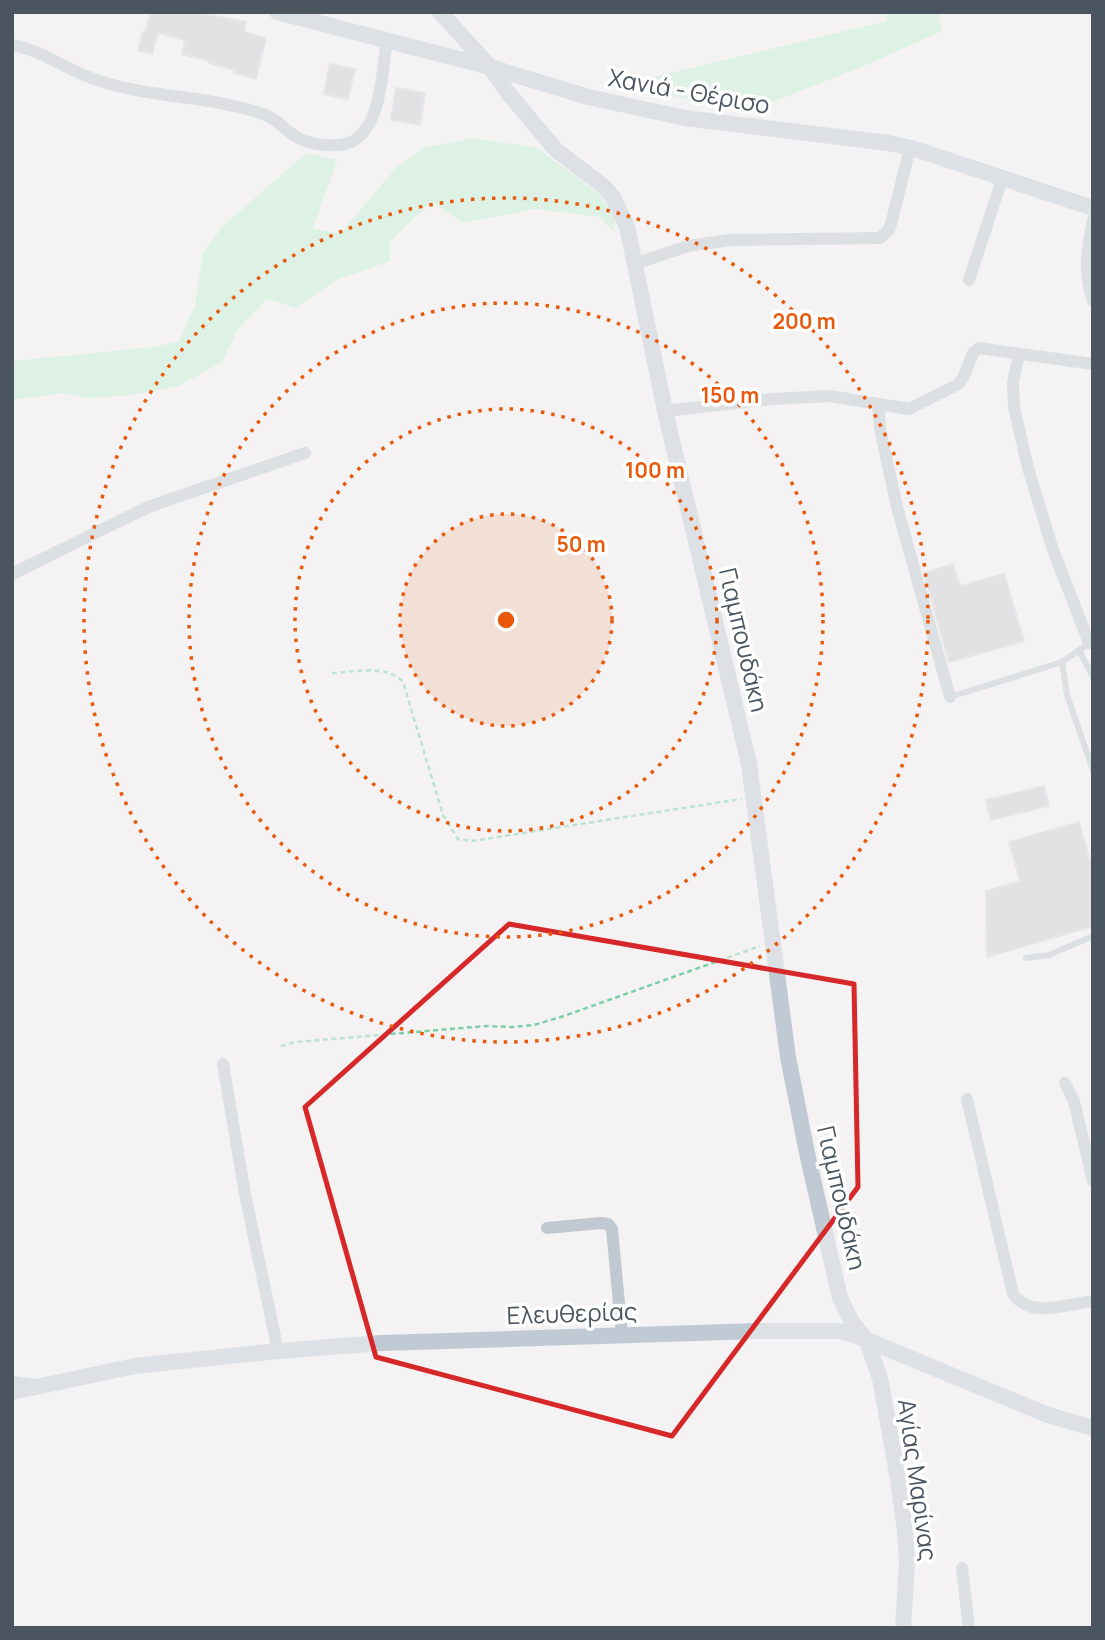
<svg xmlns="http://www.w3.org/2000/svg" width="1105" height="1640" font-family="Manrope,sans-serif">
	<rect width="100%" height="100%" fill="#f4f2f2"/>
	<path fill="#c2f1d5" d="M886 12H938L942 31 864 66 752 110 638 90 641 80 887 21Z
		M475 138 537 148 593 189 617 215 613 231 600 217 535 209 463 223 432 202 390 241V261L336 280 297 308 267 299 238 329 222 362 178 386 131 395 89 398 63 393 12 400V361L145 348 179 342 195 305 203 252 225 224 307 153 337 160 313 228 340 234 396 168 425 147Z"/>
	<path fill="#ccced4" stroke="#d6d8dd" stroke-width="2" d="M151 12H194L246 22 244 32 266 38 256 79 234 73 235 70 209 63V61L182 54 185 40 158 33 152 54 138 50 143 32H146Z
		M330 64 355 69 348 99 324 94Z
		M396 88 425 93 420 125 391 120Z
		M953 564 960 586 1004 574 1024 641 949 662 924 573Z
		M1044 786 1049 806 991 820 986 800Z
		M1079 822 1090 861H1093V926L987 957 986 891 1020 881 1009 842Z"/>
	<g fill="none" stroke-linecap="round" stroke-linejoin="round">
		<path stroke="#7acfa7" stroke-width="2.5" stroke-dasharray="5 3.5" stroke-linecap="butt" d="M332 673C354 672 387 664 403 682L443 815 458 839 472 841 741 799
			M281 1046 296 1042 486 1026 512 1027 534 1025 564 1016 760 946"/>
		<path stroke="#c0c9d1" stroke-width="6" d="M1080 652 1093 677
			M1062 662 1067 695 1093 770
			M950 697 1062 662 1091 642
			M1026 958 1049 955 1093 936"/>
		<path stroke="#c0c9d1" stroke-width="12" d="M12 45C44 51 58 65 86 76 143 99 206 94 263 114 278 119 285 131 298 138 311 145 337 148 351 142 382 127 382 70 387 40
			M1093 220C1087 249 1083 272 1093 301
			M634 264 688 246 729 240 880 238 889 230 891 224 910 148
			M969 280 1002 179
			M1019 355 1013 382 1014 407 1028 468 1052 547 1089 643
			M878 404 880 429 897 507 950 697
			M665 411 772 399 830 396 909 409 959 384 964 376 973 353 979 348 1093 364
			M12 574 148 507 305 453
			M223 1064 245 1194 278 1351
			M1065 1083 1074 1101 1093 1181
			M967 1099 1013 1294C1030 1319 1068 1304 1093 1301
			M547 1228 601 1223 608 1224 612 1229 622 1335
			M12 1382 34 1385
			M962 1568 969 1628"/>
		<path stroke="#c0cad5" stroke-width="16" d="M277 12 490 67 588 97 685 118 888 143 912 148 1093 208
			M440 12 490 67 509 94 556 150 602 185 613 197 627 226 665 411 749 764 788 1057 807 1153 840 1298 852 1322 867 1341 880 1378 898 1479 905 1532 907 1562 903 1628
			M12 1392 135 1366 278 1351 381 1343 758 1331H839L852 1334 1048 1415 1093 1428"/>
	</g>
	<path d="M0 0H1105V1640H0ZM509 924 854 984 858 1187 672 1436 376 1357 305 1107Z" fill="#f4f2f2" fill-opacity=".55" fill-rule="evenodd"/>
	<path fill="none" stroke="#d62828" stroke-width="5" stroke-linejoin="round" d="M509 924 854 984 858 1187 672 1436 376 1357 305 1107Z"/>
	<circle cx="506" cy="620" r="106" fill="#e8590c" fill-opacity=".12"/>
	<g fill="none" stroke="#e8590c" stroke-width="3.5" stroke-dasharray="3.5 7">
		<circle cx="506" cy="620" r="106"/>
		<circle cx="506" cy="620" r="211"/>
		<circle cx="506" cy="620" r="317"/>
		<circle cx="506" cy="620" r="422"/>
	</g>
	<g text-anchor="middle" stroke-width="7" stroke-linejoin="round" paint-order="stroke">
		<g font-size="24" fill="#4a5560" stroke="#fff">
			<text transform="translate(689 92) rotate(10)" y="8">Χανιά - Θέρισο</text>
			<text transform="translate(743 640) rotate(77)" y="8">Γιαμπουδάκη</text>
			<text transform="translate(841 1198) rotate(77)" y="8">Γιαμπουδάκη</text>
			<text transform="translate(572 1314) rotate(-2)" y="8">Ελευθερίας</text>
			<text transform="translate(917 1480) rotate(82)" y="8">Αγίας Μαρίνας</text>
		</g>
	</g>
	<circle cx="506" cy="620" r="10" fill="#e8590c" stroke="#fff" stroke-width="3.5"/>
	<g font-size="21" text-anchor="middle" font-weight="bold" fill="#e8590c" stroke="#fff" stroke-width="7" stroke-linejoin="round" paint-order="stroke">
		<text x="804" y="329">200 m</text>
		<text x="730" y="403">150 m</text>
		<text x="655" y="478">100 m</text>
		<text x="581" y="552">50 m</text>
	</g>
	<rect width="1105" height="1640" fill="none" stroke="#4a5560" stroke-width="28"/>
</svg>
